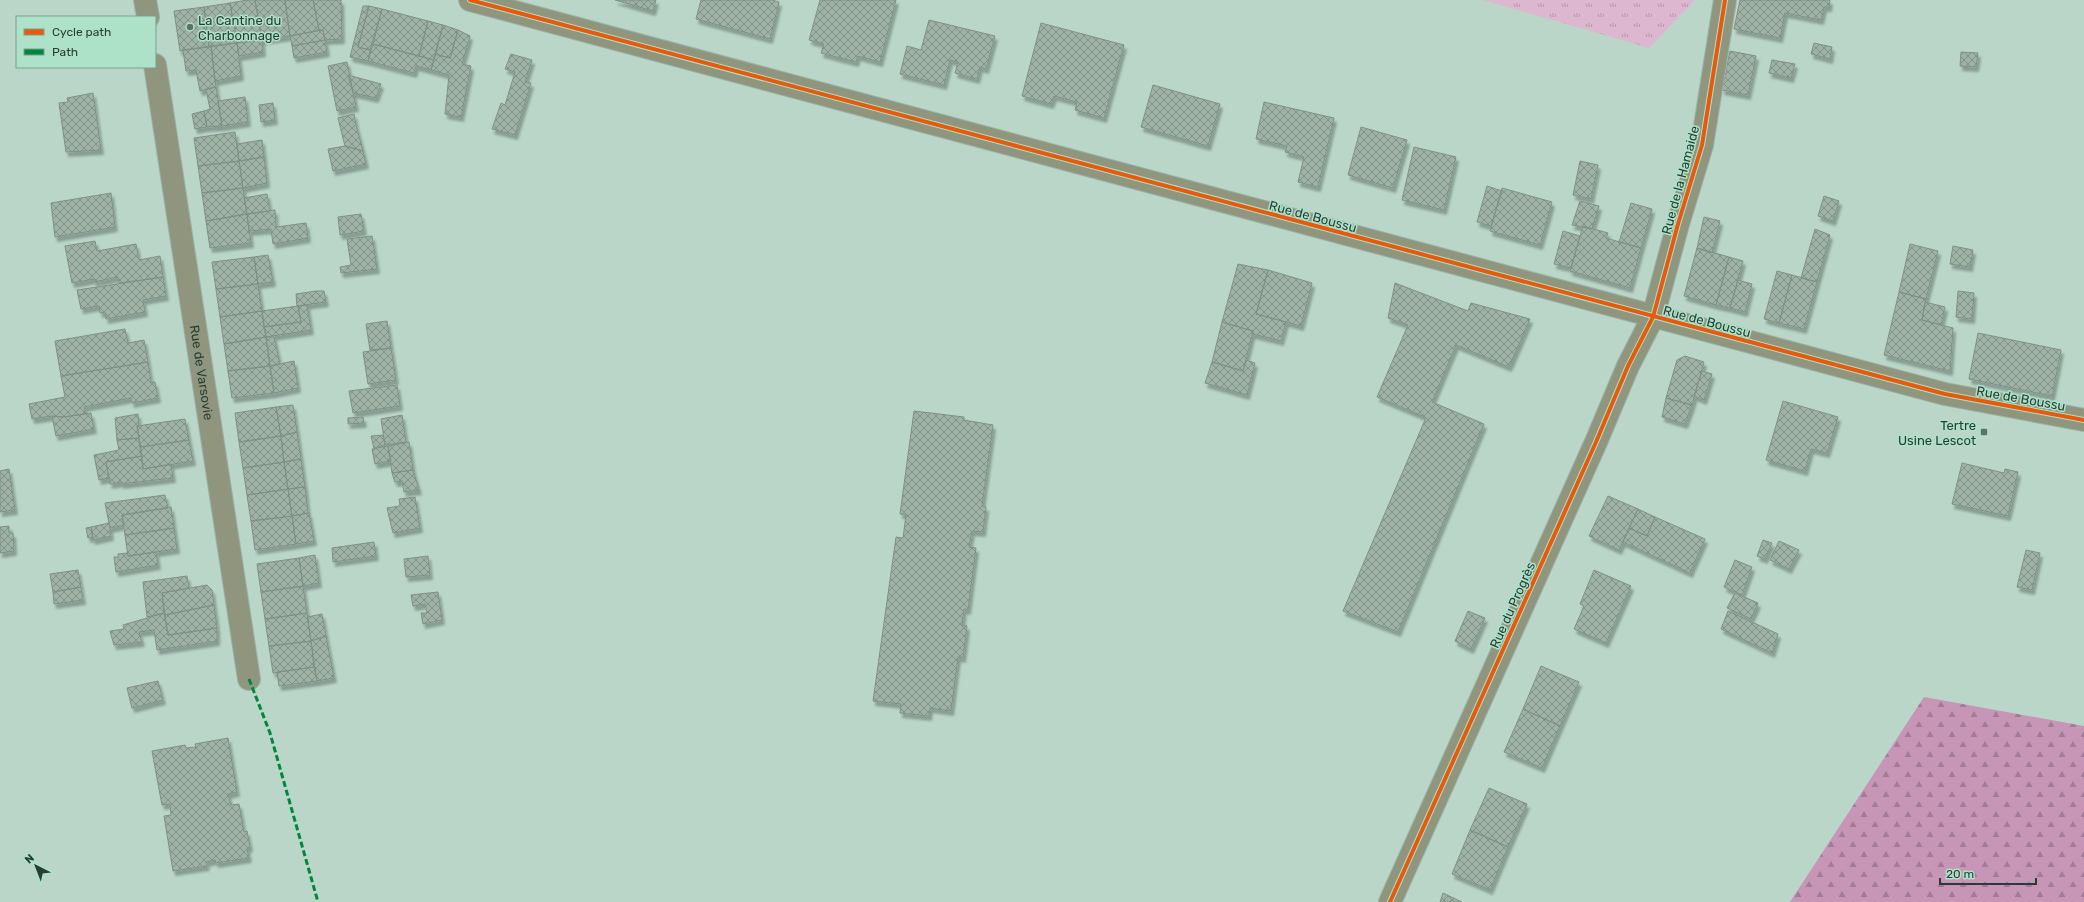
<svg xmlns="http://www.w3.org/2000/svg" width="2084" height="902" font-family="Rubik,sans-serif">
	<defs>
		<pattern id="grass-tufts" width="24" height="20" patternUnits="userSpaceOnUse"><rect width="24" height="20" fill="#ddb7cf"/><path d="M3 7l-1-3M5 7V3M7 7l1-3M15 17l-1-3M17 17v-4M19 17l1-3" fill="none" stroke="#b396a9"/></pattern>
		<pattern id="forest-firs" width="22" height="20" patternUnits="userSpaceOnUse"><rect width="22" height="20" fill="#c795b6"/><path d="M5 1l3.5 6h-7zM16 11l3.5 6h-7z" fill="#a27b95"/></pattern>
		<pattern id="building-cross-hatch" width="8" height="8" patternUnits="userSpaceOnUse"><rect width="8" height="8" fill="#9eb2a5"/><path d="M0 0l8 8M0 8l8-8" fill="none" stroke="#819287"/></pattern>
		<filter id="shadow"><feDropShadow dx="2.5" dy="4.5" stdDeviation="1" flood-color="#0004"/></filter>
	</defs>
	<rect width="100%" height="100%" fill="#b9d6c8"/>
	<path fill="url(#grass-tufts)" d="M1483 0H1695L1649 48Z"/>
	<path fill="url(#forest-firs)" d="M1924 697 2084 726V902H1790Z"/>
	<path fill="url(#building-cross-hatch)" stroke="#7e9184" filter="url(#shadow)" d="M247 0H255L262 40 237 43 230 3Z
		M255 0H285L290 36 262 40Z
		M285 0H313L319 30 290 36Z
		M313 0H341L342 39 325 40 323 30H319Z
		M615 0H656L653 11Z
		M701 0H772L779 2 770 39 696 19Z
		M820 0H896L880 62 858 56 856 62 821 53 824 44 809 40Z
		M1740 0H1830L1829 7H1824L1821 20 1785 13 1780 38 1734 29Z
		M230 3 237 43 209 47 204 7Z
		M363 6H369L358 47 370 50 368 61 350 57Z
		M369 6 382 9 370 50 358 47Z
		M204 7 209 47 180 51 174 11Z
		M382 9 428 21 419 56 373 44Z
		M929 20 995 36 986 69 980 67 977 79 955 73 958 62 950 60 944 85 900 74 907 46 921 50Z
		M428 21 443 25 434 60 419 56Z
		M1041 23 1124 45 1104 118 1075 110 1077 102 1054 96 1051 104 1022 96Z
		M443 25 458 30 450 58 435 54Z
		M323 30 325 40 292 46 290 36Z
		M458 30 470 36 462 64 471 66 461 117 445 114 449 75 431 70 435 54 450 58Z
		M262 40 263 52 239 56 237 43Z
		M325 40 327 52 294 58 292 46Z
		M237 43 241 76 215 81 211 46Z
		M1814 43 1832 47 1830 59 1811 54Z
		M373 44 434 60 431 70 416 66 414 73 368 61Z
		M211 46 216 87 200 91 196 70 186 71 183 50Z
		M1730 51 1756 56 1748 95 1722 90Z
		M1961 52 1978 53 1976 67 1960 66Z
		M511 54 532 60 525 82 531 83 515 135 492 129 501 103 505 105 515 72 505 69Z
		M1772 60 1795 64 1791 78 1769 73Z
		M347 62 356 107 337 111 328 66Z
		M348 75 381 84 376 98 353 93Z
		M1153 85 1220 104 1208 146 1141 127Z
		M216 87 222 126 207 127 204 111 210 109 206 89Z
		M93 93 101 150 66 152 59 103 68 102 67 98Z
		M245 97 248 122 222 126 218 101Z
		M1264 102 1334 118 1318 187 1298 182 1304 157 1285 152 1287 146 1256 139Z
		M273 103 275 120 261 122 259 105Z
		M204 111 207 127 195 129 192 114Z
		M354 114 356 125 363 151 345 146 338 118Z
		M1361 127 1407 140 1393 188 1348 175Z
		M235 132 239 161 198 166 194 138Z
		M262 140 264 157 239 161 237 144Z
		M345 146 363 151 366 164 333 171 328 149Z
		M1414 147 1456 157 1444 210 1402 200Z
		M264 157 267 183 243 188 239 161Z
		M239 161 243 188 202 193 198 166Z
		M1580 161 1598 165 1591 199 1573 195Z
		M1487 186 1502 191 1491 226 1477 222Z
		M243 188 247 214 206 221 202 193Z
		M1502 188 1552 202 1540 245 1490 231Z
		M111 193 115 227 55 237 51 203Z
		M267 194 270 211 247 214 244 198Z
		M1824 196 1839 201 1833 221 1818 216Z
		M1580 201 1599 206 1592 229 1572 225Z
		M1631 203 1652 209 1641 248 1619 242Z
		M275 210 276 227 306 223 308 238 273 244 271 229 249 231 247 214Z
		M247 214 251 243 210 248 206 221Z
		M361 214 364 231 340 235 338 217Z
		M1704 217 1720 221 1712 253 1697 248Z
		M1583 226 1608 233 1606 238 1641 248 1630 288 1570 271Z
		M1815 229 1830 235 1817 282 1801 278Z
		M1563 231 1580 236 1571 268 1554 264Z
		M372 236 377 269 341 273 340 267 351 265 347 239Z
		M95 241 97 251 136 244 139 260 160 256 163 277 119 283 118 277 94 282V279L72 283 65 246Z
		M1910 244 1938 251 1926 299 1899 292Z
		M1953 246 1973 250 1970 267 1950 264Z
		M1697 248 1729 257 1716 305 1684 296Z
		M268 255 273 282 258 284 254 257Z
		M254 257 258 284 216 289 212 262Z
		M1729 257 1743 261 1730 308 1716 305Z
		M1238 264 1268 270 1256 314 1286 322 1281 341 1253 334V331L1222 322Z
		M1268 270 1312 283 1301 326 1256 314Z
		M1777 271 1792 275 1779 323 1764 319Z
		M1792 275 1817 282 1804 329 1779 323Z
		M163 277 166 296 143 300 145 312 106 319 105 312 100 313 99 306 81 309 77 290Z
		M1738 280 1752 284 1745 312 1730 308Z
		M1395 283 1468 311 1471 303 1530 319 1509 367 1456 345 1432 402 1484 424 1398 632 1343 611 1425 420V417L1377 397 1408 325 1388 318Z
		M258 284 262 311 220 317 216 289Z
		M316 291H324L326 302 297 306 296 294Z
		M1958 291 1974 293 1972 319 1956 317Z
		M1899 292 1926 299 1922 320 1953 328 1950 371 1884 355Z
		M1925 302 1945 307 1941 325 1922 320Z
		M307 305 311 330 266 337 264 327 301 322 298 306Z
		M298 306 301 322 264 327 262 311Z
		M262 311 266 337 224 344 220 317Z
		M387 321 391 348 370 350 366 324Z
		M1222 322 1253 331 1243 371 1212 362Z
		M125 329 128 343 144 340 148 362 61 376 55 341Z
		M1978 333 2061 350 2052 396 1969 379Z
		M266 337 270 366 228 371 224 344Z
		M266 337H274L280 364 270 366Z
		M391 348 396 380 368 384 363 352Z
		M1685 356 1704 362 1692 405 1666 398 1677 360Z
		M1246 360 1255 363 1247 395 1205 383 1212 362 1243 371Z
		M294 361 298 388 274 393 270 366Z
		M148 362 151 382H155L158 398 132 403 131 398 84 407 86 414 63 417 52 416 32 419 29 404 65 397 61 376Z
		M270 366 274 393 232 398 228 371Z
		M1702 371 1712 374 1704 400 1694 396Z
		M397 385 400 406 353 413 349 391Z
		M1666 398 1692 405 1685 424 1662 417Z
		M1783 401 1838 417 1827 453 1811 449 1805 471 1766 460Z
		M293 405 297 432 281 436 276 407Z
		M276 407 281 436 239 442 235 413Z
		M914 411 964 417V420L993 425 982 506 986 507 983 532 972 531 969 547 976 548 968 610 964 609 962 625 967 626 963 658 958 657 951 711 930 708 929 716 900 713 901 704 873 701 896 537 903 538 906 515 900 514Z
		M91 413 94 429 56 436 52 416 63 417Z
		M138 414 139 426H137L139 438 117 440 115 418Z
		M402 415 406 442 385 445 381 419Z
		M363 417 364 423 348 424V418Z
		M185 419 189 440 140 447 137 426Z
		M297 432 301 459 284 462 281 436Z
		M383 435 385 445 374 448 371 436Z
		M281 436 284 462 243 468 239 442Z
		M139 438 142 456 106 462 109 478 99 480 94 455 119 450 117 440Z
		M189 440 193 461 143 469 140 447Z
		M409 442 413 470 392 473 388 446Z
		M388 446 391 461 375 464 372 449Z
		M142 456 143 469 171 464 173 478 121 484V482L110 484 106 462Z
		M301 459 305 487 288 489 284 462Z
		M284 462 288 489 247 495 243 468Z
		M1962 463 2004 473 2005 469 2018 472 2008 516 1952 504Z
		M9 469 15 510 0 512V471Z
		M413 470 419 490 404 492 402 481 395 482 392 473Z
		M305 487 308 513 292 516 288 489Z
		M288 489 292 516 251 521 247 495Z
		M165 495 168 508 122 515 124 525 110 528 105 503Z
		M1608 496 1638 509 1619 550 1589 536Z
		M415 497 420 528 393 533 387 508 400 506 399 499Z
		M171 507 174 528 125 535 122 515Z
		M1638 509 1655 517 1647 536 1629 528Z
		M309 513 314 541 296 544 292 516Z
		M292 516 296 544 255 550 251 521Z
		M1655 517 1705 539 1690 573 1623 542 1629 528 1647 536Z
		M109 523 111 536 93 540 91 527Z
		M9 526V533H13L14 551 0 553V527Z
		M91 527 93 537 88 538 86 528Z
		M174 528 177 549 128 556 125 535Z
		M1763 540 1772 543 1765 559 1757 556Z
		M1779 541 1799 550 1789 569 1770 560Z
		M374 542 376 556 333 562 332 548Z
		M2026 550 2040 553 2032 590 2017 587Z
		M156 552 158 565 116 572 114 557H118V554L127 553 128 556Z
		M315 555 319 583 303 586 299 558Z
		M428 556 430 575 406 577 404 559Z
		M299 558 303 586 261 592 257 564Z
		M1735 560 1752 567 1742 595 1724 587Z
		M78 570 81 587 53 592 50 574Z
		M1594 570 1631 586 1606 643 1574 629 1584 606 1580 604Z
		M187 576 189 588 162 593 164 613 147 617 143 582Z
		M207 585 212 590 214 605 165 615 162 593Z
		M303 586 307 613 265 619 261 592Z
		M81 587 83 600 54 604 53 592Z
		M438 592 442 620 423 624 421 613H427L425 604 413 606 411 595Z
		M1735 593 1758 603 1751 619 1727 608Z
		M214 605 217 628 168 635 165 615Z
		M1468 611 1485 618 1471 649 1455 641Z
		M1728 611 1778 634 1772 653 1721 629Z
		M164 613 168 635 217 628V641L157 650 154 630 139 632 142 642 114 645 110 631 124 629 123 625Z
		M307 613 311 641 269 646 265 619Z
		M322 614 326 636 311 641 307 617Z
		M326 636 334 678 317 681 311 641Z
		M311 641 314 667 273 673 269 646Z
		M1541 666 1579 682 1560 726 1523 709Z
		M314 667 317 681 279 686 277 672Z
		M158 681 163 700 132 708 127 688Z
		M1523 709 1560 726 1542 768 1504 752Z
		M228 738 237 792 228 794 230 802 231 805 239 804 244 832 247 831 250 847 247 848 249 858 216 863 215 860 206 862 207 866 173 871 164 816 171 815 170 804 162 805 152 751 185 745 186 748 196 747 195 744Z
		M1489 788 1527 804 1508 847 1470 830Z
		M1470 830 1508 847 1490 890 1452 874Z
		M1443 893 1462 902H1440Z"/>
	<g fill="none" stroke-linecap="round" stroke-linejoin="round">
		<defs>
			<g id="minor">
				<path d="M145 0 148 17"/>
				<path id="s1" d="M155 65 249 679"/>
				<path d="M1390 902 1596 442 1628 366 1653 317 1678 224 1702 145 1725 0"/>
			</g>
			<path id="tertiary" d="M470 0 1945 394 2084 420"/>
		</defs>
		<use href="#minor" stroke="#9bb2a7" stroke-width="24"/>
		<use href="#tertiary" stroke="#9bb2a7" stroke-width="24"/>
		<use href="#minor" stroke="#90967e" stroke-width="22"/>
		<use href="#tertiary" stroke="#90967e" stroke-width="22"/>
		<path stroke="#00873e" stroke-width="3" stroke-dasharray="6 3" stroke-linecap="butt" d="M249 679 270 733 318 902"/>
		<defs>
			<path id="cycleway" d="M470 0 1945 394 2084 420
				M1390 902 1596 442 1628 366 1653 317 1678 224 1702 145 1725 0"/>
		</defs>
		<use href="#cycleway" stroke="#ade2c9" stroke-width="6"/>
		<use href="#cycleway" stroke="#e8590c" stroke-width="4"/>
	</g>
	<g fill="#5b7368" stroke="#ade2c9" stroke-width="1.5">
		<circle cx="190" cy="27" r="4"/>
		<rect x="1980" y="428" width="8" height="8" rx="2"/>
	</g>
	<g text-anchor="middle" stroke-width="3" stroke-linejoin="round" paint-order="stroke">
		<g font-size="13" fill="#283e34" stroke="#ade2c9" text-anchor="start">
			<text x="198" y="25">La Cantine du<tspan x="198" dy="15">Charbonnage</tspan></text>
			<text x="1976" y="430" text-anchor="end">Tertre<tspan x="1976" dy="15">Usine Lescot</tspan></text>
		</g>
		<g font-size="13" fill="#283e34" stroke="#ade2c9">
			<text transform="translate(1680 180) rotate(-75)" y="5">Rue de la Hamaide</text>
			<text transform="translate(1313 216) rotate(15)" y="5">Rue de Boussu</text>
			<text transform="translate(1707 321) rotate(15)" y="5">Rue de Boussu</text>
			<text dy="5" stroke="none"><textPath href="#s1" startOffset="311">Rue de Varsovie</textPath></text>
			<text transform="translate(2021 398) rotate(10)" y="5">Rue de Boussu</text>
			<text transform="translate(1512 605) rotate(-66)" y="5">Rue du Progrès</text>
		</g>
	</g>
	<rect x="16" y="16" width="140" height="52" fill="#ade2c9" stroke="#78a08d"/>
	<rect x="24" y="29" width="20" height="6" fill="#e8590c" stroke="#78a08d"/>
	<text x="52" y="36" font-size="12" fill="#283e34">Cycle path</text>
	<rect x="24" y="49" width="20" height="6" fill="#00873e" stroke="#78a08d"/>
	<text x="52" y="56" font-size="12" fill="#283e34">Path</text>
	<g transform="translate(36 866) rotate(318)" stroke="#ade2c9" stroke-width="3" paint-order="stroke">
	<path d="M0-3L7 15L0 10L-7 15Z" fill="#283e34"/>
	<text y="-6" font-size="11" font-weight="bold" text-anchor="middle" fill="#283e34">N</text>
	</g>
	<path d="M1940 878v6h96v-6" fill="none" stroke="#283e34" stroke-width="2"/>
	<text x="1946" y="878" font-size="12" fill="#283e34" stroke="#ade2c9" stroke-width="3" paint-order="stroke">20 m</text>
</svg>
